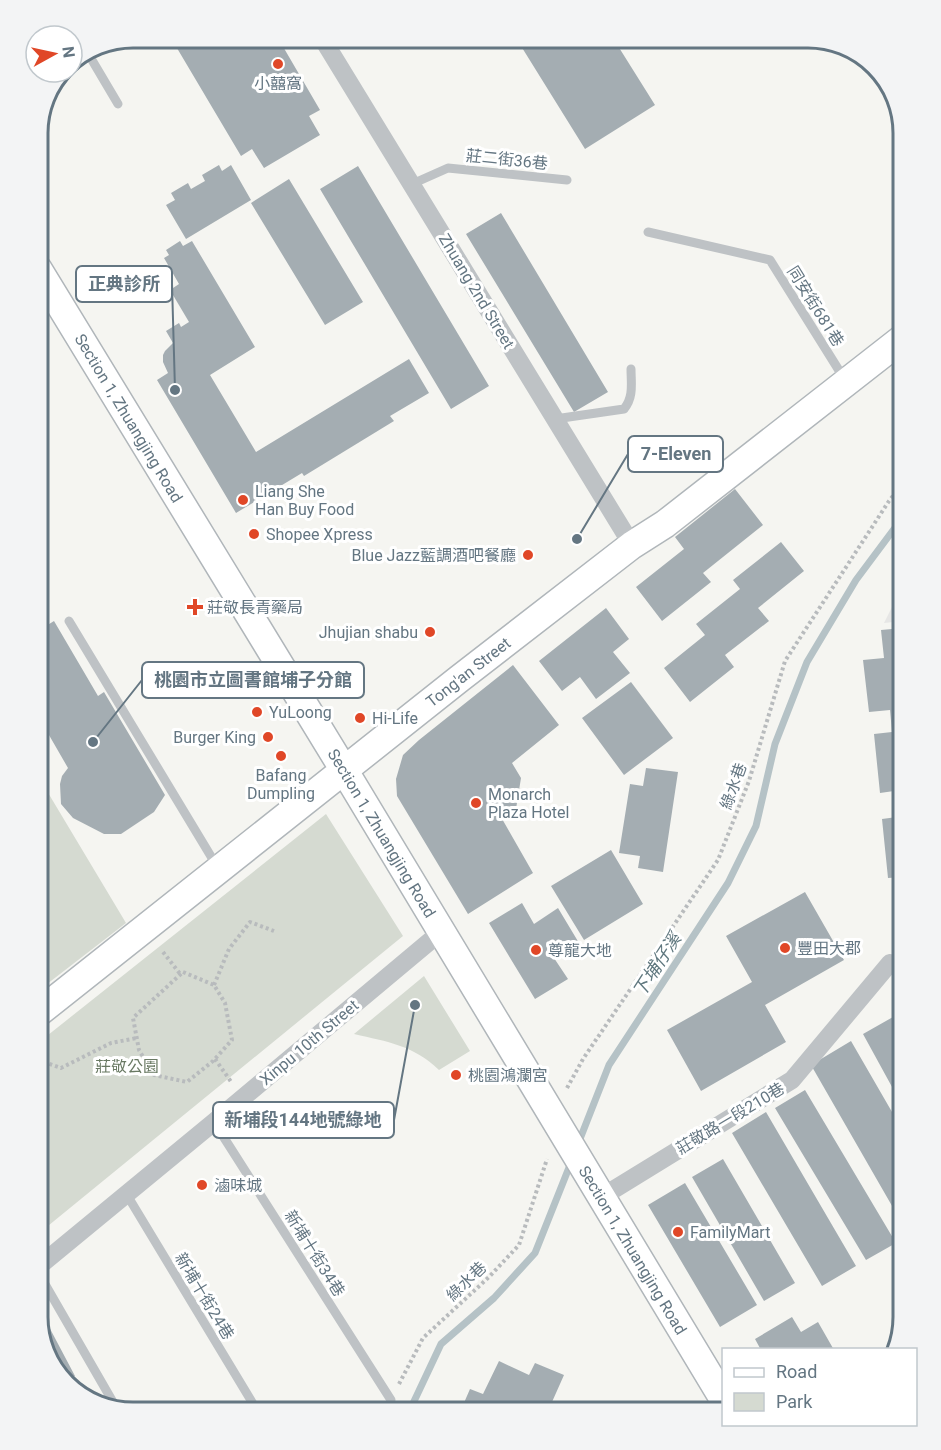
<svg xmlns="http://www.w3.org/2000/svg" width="941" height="1450" font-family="Roboto,'Noto Sans TC',sans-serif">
	<rect width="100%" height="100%" fill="#f5f5f1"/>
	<path fill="#e6e6e5" d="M903 585V621L884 623Z"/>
	<path fill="#d5dad1" d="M38 776 126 923 38 991Z
		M326 814 403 936 43 1230 38 1221V1043Z
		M424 976 470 1051 439 1070C413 1045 388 1042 354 1034Z"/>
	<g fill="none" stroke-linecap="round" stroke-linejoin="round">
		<path stroke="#b5c2c6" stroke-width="7" d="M578 1144 609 1065 728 883 756 826 775 744 807 662 856 580 903 517
			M409 1412 441 1344 494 1298 535 1253 572 1160"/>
	</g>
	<path fill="#a4adb2" d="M171 38H278L320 110 309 116 320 135 264 168 252 149 241 156Z
		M516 38H613L655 105 585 149Z
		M219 165 222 171 231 165 251 200 186 239 166 205 175 200 171 193 188 183 191 189 205 181 202 175Z
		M358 166 489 386 451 409 320 189Z
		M289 179 363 302 325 325 251 203Z
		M501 213 608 392 574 412 466 234Z
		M180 241 183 246 192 241 255 347 210 375 256 452 409 359 429 393 390 416 394 421 304 476 302 473 236 513 157 380 168 373 163 362V355L165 351 173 343 166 331 179 323 181 327 189 322 170 290 179 284 164 258 169 255 166 250Z
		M735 489 763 525 703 573 711 582 662 621 636 587 684 549 675 537Z
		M781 542 804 571 758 608 769 621 725 655 734 667 690 702 664 668 705 635 696 624 740 589 733 580Z
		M606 608 629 639 613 652 630 673 596 699 580 677 562 691 539 661Z
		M54 621 98 696 104 692 165 795 154 812 121 834H104L73 818 61 804 60 784 62 776 68 768 38 716V631Z
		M903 628V877L888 878 882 819 897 817 894 791 880 793 874 734 892 732 890 710 869 712 863 660 884 658 881 630Z
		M513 665 559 725 512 763 521 778 516 809 501 817 533 873 468 914 397 796 396 779 403 755 419 740Z
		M631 682 673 738 624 775 582 718Z
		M646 768 678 772 663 872 638 868 640 856 619 853 630 784 643 786Z
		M611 850 643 904 584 940 551 886Z
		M805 892 844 960 765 1005 786 1042 701 1091 667 1030 752 982 726 936Z
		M522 903 534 924 558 908 579 943 554 958 568 979 535 999 489 923Z
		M893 1017 903 1037V1107L863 1034Z
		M851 1041 903 1131V1225L811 1065Z
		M805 1090 896 1243 866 1260 775 1108Z
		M766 1112 856 1266 822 1286 732 1133Z
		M723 1159 795 1283 764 1301 692 1177Z
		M685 1183 757 1305 720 1327 648 1205Z
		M38 1306 75 1376 67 1382 47 1360 38 1318Z
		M792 1317 801 1332 818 1322 834 1350H761L755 1339Z
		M499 1361 529 1375 535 1363 564 1375 548 1411 535 1406 534 1409 524 1405 521 1412H460L470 1389 483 1394Z"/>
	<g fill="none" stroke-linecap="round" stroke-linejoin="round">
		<defs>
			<path id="secondary" d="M38 269 344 770 724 1400
				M38 1013 459 679 632 545 665 524 903 338"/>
		</defs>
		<use href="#secondary" stroke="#b0b6ba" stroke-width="30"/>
		<path stroke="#b8bbbd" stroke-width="4" stroke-dasharray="3 3" stroke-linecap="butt" d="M163 952 181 975
			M183 972 214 985 225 1003 232 1040 213 1061 187 1082 154 1075 139 1050 133 1018Z
			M214 985 229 949 250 922 274 931
			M215 1059 232 1083
			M38 1060 61 1068 111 1043 137 1038
			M567 1088 583 1059 718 860 749 781 785 661 889 501 903 483
			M399 1384 423 1338 489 1277 519 1245 547 1159
			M78 1395 88 1389"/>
		<path stroke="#bec2c5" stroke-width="9" d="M89 55 118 104
			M412 184 448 168 567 180
			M648 232 770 260 845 380
			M555 419 624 409C634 397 631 383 631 369
			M69 621 218 868
			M214 1122 391 1400
			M127 1195 258 1412
			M38 1272 117 1409"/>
		<path stroke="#bec2c5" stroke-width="18" d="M322 38 632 545
			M600 1198 792 1080 890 963
			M38 1267 214 1122 442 931"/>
		<use href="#secondary" stroke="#fff" stroke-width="27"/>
	</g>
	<g fill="#e04727" stroke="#fff" stroke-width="2">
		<circle cx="278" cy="64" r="6"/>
		<circle cx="243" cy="500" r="6"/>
		<circle cx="254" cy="534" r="6"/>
		<circle cx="528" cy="555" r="6"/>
		<path d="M192 598h6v6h6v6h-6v6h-6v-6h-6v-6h6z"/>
		<circle cx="430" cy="632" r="6"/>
		<circle cx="257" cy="712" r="6"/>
		<circle cx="360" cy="718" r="6"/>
		<circle cx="268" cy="737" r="6"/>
		<circle cx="281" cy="756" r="6"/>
		<circle cx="476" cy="803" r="6"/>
		<circle cx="785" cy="948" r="6"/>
		<circle cx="536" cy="950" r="6"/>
		<circle cx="456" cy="1075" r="6"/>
		<circle cx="202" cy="1185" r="6"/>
		<circle cx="678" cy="1232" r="6"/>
	</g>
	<g text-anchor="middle" stroke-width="6" stroke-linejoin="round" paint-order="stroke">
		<g font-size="16" fill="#647682" stroke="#fff" text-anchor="start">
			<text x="278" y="89" text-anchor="middle">小囍窩</text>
			<text x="255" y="497">Liang She<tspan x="255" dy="18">Han Buy Food</tspan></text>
			<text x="266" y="540">Shopee Xpress</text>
			<text x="516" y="561" text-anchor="end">Blue Jazz藍調酒吧餐廳</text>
			<text x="207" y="613">莊敬長青藥局</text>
			<text x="418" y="638" text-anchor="end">Jhujian shabu</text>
			<text x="269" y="718">YuLoong</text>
			<text x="372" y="724">Hi-Life</text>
			<text x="256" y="743" text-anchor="end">Burger King</text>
			<text x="281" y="781" text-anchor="middle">Bafang<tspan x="281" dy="18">Dumpling</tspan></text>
			<text x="488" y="800">Monarch<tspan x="488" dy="18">Plaza Hotel</tspan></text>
			<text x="797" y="954">豐田大郡</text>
			<text x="548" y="956">尊龍大地</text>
			<text x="468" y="1081">桃園鴻瀾宮</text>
			<text x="214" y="1191">滷味城</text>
			<text x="690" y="1238">FamilyMart</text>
		</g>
		<g font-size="16" fill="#647682" stroke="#fff">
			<text transform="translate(507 159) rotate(6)" y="6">莊二街36巷</text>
			<text transform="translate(477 291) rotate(59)" y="6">Zhuang 2nd Street</text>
			<text transform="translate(816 306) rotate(58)" y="6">同安街681巷</text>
			<text transform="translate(129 418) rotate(59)" y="6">Section 1, Zhuangjing Road</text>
			<text transform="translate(468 672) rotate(-38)" y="6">Tong'an Street</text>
			<text transform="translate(733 786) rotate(-70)" y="6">綠水巷</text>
			<text transform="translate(382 833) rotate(59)" y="6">Section 1, Zhuangjing Road</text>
			<text transform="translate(309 1042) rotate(-40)" y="6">Xinpu 10th Street</text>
			<text transform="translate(730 1118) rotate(-31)" y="6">莊敬路一段210巷</text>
			<text transform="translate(633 1250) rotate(59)" y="6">Section 1, Zhuangjing Road</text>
			<text transform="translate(315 1253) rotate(58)" y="6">新埔十街34巷</text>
			<text transform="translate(466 1281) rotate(-44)" y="6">綠水巷</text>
			<text transform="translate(205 1296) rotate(59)" y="6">新埔十街24巷</text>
		</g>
		<g font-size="16" fill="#697963" stroke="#fff">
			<text x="127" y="1072">莊敬公園</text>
		</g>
		<g font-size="18" font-style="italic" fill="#60787f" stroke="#fff">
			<text transform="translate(657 965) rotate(-57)" y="6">下埔仔溪</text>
		</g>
	</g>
	<path d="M0 0H941V1450H0ZM133 48H808A85 85 0 0 1 893 133V1317A85 85 0 0 1 808 1402H133A85 85 0 0 1 48 1317V133A85 85 0 0 1 133 48Z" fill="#f3f4f5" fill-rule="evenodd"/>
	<path fill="none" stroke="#647682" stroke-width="3" d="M133 48H808A85 85 0 0 1 893 133V1317A85 85 0 0 1 808 1402H133A85 85 0 0 1 48 1317V133A85 85 0 0 1 133 48Z"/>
	<path fill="none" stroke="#647682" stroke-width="2" d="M175 390L172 284M577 539L628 454M93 742L142 680M415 1005L394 1120"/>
	<g fill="#647682" stroke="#fff" stroke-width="2">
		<circle cx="175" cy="390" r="6"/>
		<circle cx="577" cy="539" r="6"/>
		<circle cx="93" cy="742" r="6"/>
		<circle cx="415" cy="1005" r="6"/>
	</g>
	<g fill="#fff" stroke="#647682" stroke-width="2">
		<rect x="76" y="266" width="96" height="36" rx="6"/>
		<rect x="628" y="436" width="95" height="36" rx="6"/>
		<rect x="142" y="662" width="222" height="36" rx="6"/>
		<rect x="213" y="1102" width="181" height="36" rx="6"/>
	</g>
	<g font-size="18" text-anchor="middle" font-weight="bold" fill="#647682">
		<text x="124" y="290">正典診所</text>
		<text x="676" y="460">7-Eleven</text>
		<text x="253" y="686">桃園市立圖書館埔子分館</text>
		<text x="303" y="1126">新埔段144地號綠地</text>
	</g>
	<rect x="722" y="1348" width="195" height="78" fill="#ffffff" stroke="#c1c8cd" stroke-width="1.5"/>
	<rect x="734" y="1368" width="30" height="9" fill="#ffffff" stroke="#c1c8cd" stroke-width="1.5"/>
	<text x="776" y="1378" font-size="18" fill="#647682">Road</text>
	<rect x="734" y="1393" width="30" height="18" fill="#d5dad1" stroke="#c1c8cd" stroke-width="1.5"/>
	<text x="776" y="1408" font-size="18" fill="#647682">Park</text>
	<g transform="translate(54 54) rotate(82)"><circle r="28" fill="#ffffff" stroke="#c1c8cd" stroke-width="1.5"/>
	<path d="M0-4.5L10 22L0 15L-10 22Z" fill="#e04727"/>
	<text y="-9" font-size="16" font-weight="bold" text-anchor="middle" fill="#647682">N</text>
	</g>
</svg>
